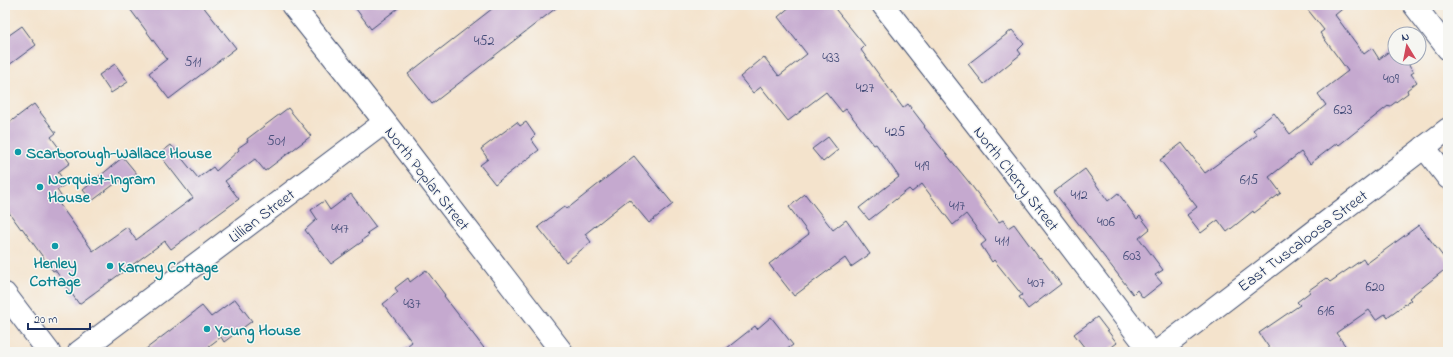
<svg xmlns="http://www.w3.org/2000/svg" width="1453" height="357" font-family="'Indie Flower',sans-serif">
	<rect width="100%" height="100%" fill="#f6f6f2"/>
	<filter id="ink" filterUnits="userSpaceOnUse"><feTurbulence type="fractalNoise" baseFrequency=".025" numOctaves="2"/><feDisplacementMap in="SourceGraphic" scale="8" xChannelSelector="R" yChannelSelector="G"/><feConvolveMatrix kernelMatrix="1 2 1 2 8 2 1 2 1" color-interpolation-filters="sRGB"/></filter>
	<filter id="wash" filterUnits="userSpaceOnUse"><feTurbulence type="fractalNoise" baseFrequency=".012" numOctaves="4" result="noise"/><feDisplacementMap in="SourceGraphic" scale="16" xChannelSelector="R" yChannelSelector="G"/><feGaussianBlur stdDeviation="0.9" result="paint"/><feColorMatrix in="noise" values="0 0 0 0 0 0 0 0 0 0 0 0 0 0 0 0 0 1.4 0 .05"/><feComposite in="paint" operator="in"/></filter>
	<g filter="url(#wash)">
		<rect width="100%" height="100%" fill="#f4e3cc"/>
		<g id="blocks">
			<path fill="#c5a9cf" d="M127 5H202L236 48 169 99 149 73 167 59Z
				M353 5H402L371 29Z
				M497 5H560L432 104 408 74Z
				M792 5H832L865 46 861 50 903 108 908 104 925 126 924 127 968 181 999 222 1003 220 1008 228 1014 224 1039 258 1040 257 1061 284 1028 309 1019 297 1022 295 994 260 992 262 981 245 986 241 966 214 953 225 922 184 912 192 909 189 869 220 859 208 899 177 876 144 874 145 846 109 842 112 826 92 788 121 761 87 753 93 740 77 764 57 779 76 807 54 778 17Z
				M1304 5H1347L1335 15 1364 54 1372 48 1379 59 1395 47V58H1404L1414 72 1411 74 1417 82 1407 90 1408 93 1389 107 1388 106 1339 145 1337 143 1310 164 1301 152 1269 177 1281 193 1254 213 1253 211 1227 232 1218 220 1201 233 1187 215 1197 207 1160 160 1182 143 1205 173 1257 135 1253 130 1274 113 1290 134 1326 105 1318 94 1348 71 1320 33 1324 30Z
				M22 26 36 45 5 68V38Z
				M1012 30 1024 44 1018 50 1021 54 984 84 968 64Z
				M115 64 128 82 111 93 99 75Z
				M34 104 56 133 51 137 70 163 58 172 66 184 57 190 63 199 58 202 93 251 127 227 136 240 193 198 159 154 171 145 198 178 213 167 216 171 239 150 238 148 248 141 247 139 288 108 311 136 265 171 255 159 225 181 239 199 171 249 165 241 79 304 55 270 53 271 22 228 21 229 5 207V126Z
				M517 122 520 126 526 122 535 135 531 139 539 150 495 184 480 165 488 159 481 149Z
				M828 137 838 150 823 162 812 149Z
				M634 156 673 204 649 223 629 199 585 234 591 242 566 262 538 227 565 206 567 209Z
				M123 157 137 174 124 185 120 180 92 201 83 190Z
				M1085 169 1108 201 1118 193 1137 219 1140 216 1150 229 1139 238 1163 270 1155 275 1162 283 1143 298 1137 290 1133 294 1054 192Z
				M351 194 376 227 367 233 369 235 362 240 363 241 331 264 305 230 317 219 311 210 324 201 330 210Z
				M805 194 833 230 846 220 870 254 851 267 845 258 794 296 769 264 809 234 789 207Z
				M1419 225 1448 263V267L1409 298 1411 300 1387 317 1385 314 1376 320 1369 310 1336 333 1350 352H1272L1259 333 1300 305 1297 302 1310 292 1309 290 1326 278 1330 282 1363 259 1366 264Z
				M426 270 445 295 444 296 487 352H399L412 342 383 304 398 292 395 288 408 278 410 282Z
				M235 299 252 321 224 342 221 337 201 352H142L202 306 211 317Z
				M771 317 793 345 783 352H722L755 326 757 329Z
				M1097 317 1117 343 1105 352H1088L1074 334Z"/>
		</g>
	</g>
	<g filter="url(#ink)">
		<use href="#blocks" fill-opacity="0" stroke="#3c4a6e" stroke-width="1"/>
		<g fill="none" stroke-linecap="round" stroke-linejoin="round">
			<defs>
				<path id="street" d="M292 5 385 122 562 352
					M883 5 1029 192 1151 352
					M1414 5 1448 49
					M1424 147 1448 178
					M79 352 385 122"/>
				<path id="secondary" d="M5 294 49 352
					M1157 352 1448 129"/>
			</defs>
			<use href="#street" stroke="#3c4a6e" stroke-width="24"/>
			<use href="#secondary" stroke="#3c4a6e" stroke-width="24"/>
			<use href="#street" stroke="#fff" stroke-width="22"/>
			<use href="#secondary" stroke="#fff" stroke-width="22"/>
		</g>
	</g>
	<g fill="#0f9aa8" stroke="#f6f6f2" stroke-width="1.5">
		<circle cx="18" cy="152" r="4"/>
		<circle cx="40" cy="187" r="4"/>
		<circle cx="55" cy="246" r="4"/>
		<circle cx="110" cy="266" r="4"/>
		<circle cx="207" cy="329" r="4"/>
	</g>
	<g text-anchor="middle" stroke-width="3" stroke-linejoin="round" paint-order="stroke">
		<g font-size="14" fill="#464e7a">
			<text x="484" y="45">452</text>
			<text x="831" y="62">433</text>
			<text x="193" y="66">511</text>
			<text x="1391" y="83">409</text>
			<text x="865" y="92">427</text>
			<text x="1343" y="114">623</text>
			<text x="895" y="136">425</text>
			<text x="276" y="145">501</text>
			<text x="922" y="170">419</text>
			<text x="1249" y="184">615</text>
			<text x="1079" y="199">412</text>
			<text x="957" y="210">417</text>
			<text x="1106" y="226">406</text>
			<text x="340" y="233">447</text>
			<text x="1002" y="245">411</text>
			<text x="1132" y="260">603</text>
			<text x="1036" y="287">407</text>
			<text x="1375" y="291">620</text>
			<text x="412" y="308">437</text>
			<text x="1326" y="315">616</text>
		</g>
		<g font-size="16" font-weight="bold" fill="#0d838f" stroke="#f6f6f2" text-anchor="start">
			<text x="26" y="158">Scarborough-Wallace House</text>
			<text x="48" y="184">Norquist-Ingram<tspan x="48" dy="18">House</tspan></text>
			<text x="55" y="268" text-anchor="middle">Henley<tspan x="55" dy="18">Cottage</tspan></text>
			<text x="118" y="272">Karney Cottage</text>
			<text x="215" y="335">Young House</text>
		</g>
		<g font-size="16" fill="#1b2f5e" stroke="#f6f6f2">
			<text transform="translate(428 178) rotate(52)" y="6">North Poplar Street</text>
			<text transform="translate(1017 178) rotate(52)" y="6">North Cherry Street</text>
			<text transform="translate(261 215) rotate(-37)" y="6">Lillian Street</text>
			<text transform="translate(1302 240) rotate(-37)" y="6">East Tuscaloosa Street</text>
		</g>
	</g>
	<rect width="1453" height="357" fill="none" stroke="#f6f6f2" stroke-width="20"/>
	<g transform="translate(1407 46) rotate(350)"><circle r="19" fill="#f6f6f2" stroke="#9ea6b7"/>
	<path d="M0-3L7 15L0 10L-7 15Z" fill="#d1495b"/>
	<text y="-6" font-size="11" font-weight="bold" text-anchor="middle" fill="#1b2f5e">N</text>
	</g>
	<path d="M28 323v6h62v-6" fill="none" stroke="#1b2f5e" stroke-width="2"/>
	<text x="34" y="323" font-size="12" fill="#1b2f5e" stroke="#f6f6f2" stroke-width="3" paint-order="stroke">20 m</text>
</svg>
